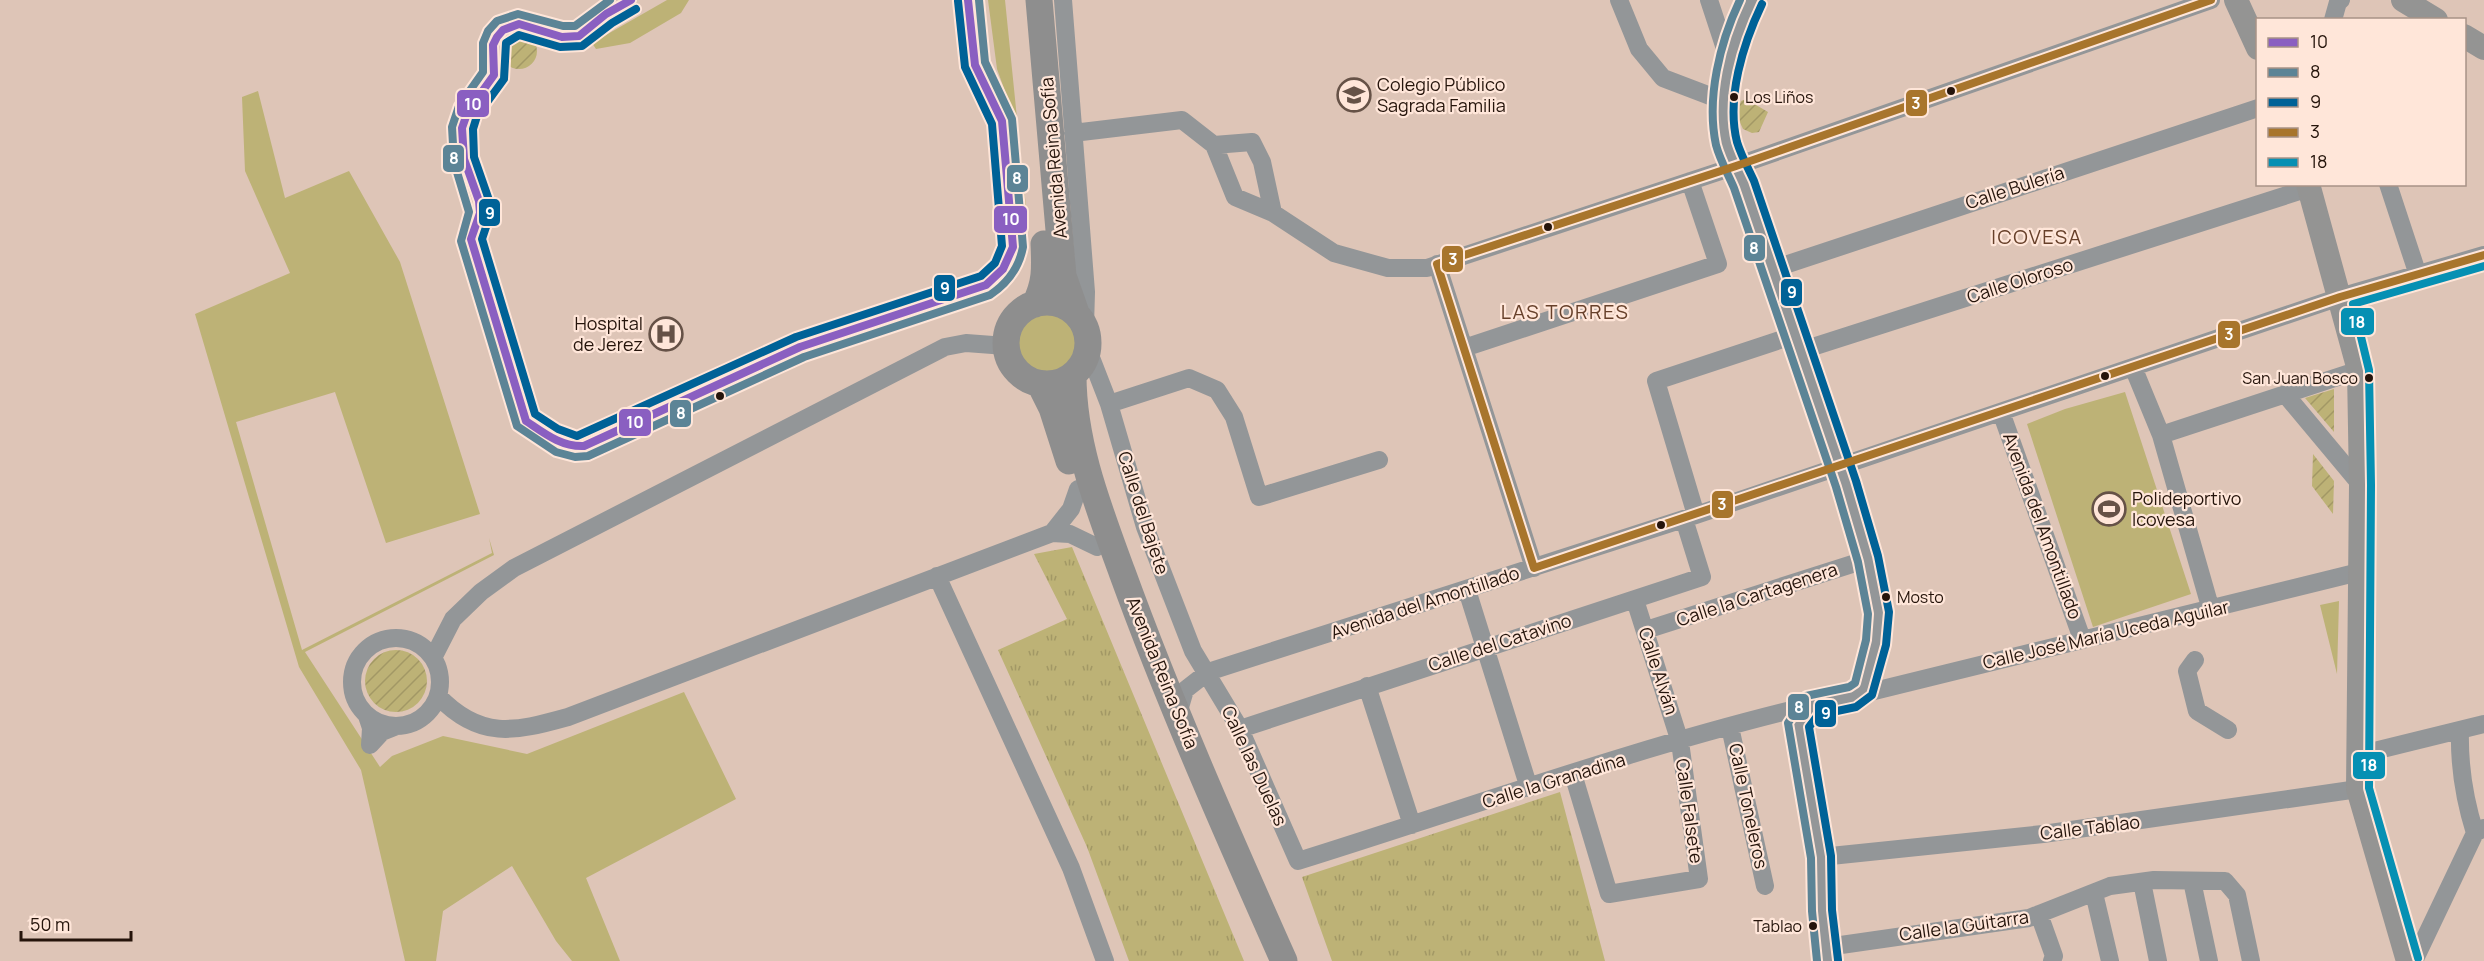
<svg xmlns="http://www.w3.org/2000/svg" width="2484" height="961" font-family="Manrope,sans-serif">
	<defs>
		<pattern id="park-tufts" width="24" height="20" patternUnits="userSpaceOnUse" patternTransform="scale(1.5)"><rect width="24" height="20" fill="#bdb276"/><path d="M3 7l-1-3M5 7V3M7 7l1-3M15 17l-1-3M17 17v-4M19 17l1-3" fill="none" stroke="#a29865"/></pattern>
		<pattern id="garden-furrows" width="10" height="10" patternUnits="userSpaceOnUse" patternTransform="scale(1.5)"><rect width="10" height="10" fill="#bdb276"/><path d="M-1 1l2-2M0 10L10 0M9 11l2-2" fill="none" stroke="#a29865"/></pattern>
	</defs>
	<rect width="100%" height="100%" fill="#dec5b7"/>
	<path fill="#bdb276" d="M667 0H689L681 13 630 43 596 49 592 43Z
		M988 0H1005L1027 217 1023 216 1010 105 997 69Z
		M258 91 285 198 349 171 400 262 480 514 386 543 335 392 236 422 302 650 492 553 489 538 494 555 305 652 380 767 392 756 443 736 527 754 684 692 736 799 586 878 620 961H572L556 941 512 866 443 911 436 961H405L361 770 299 667 195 314 290 273 245 171 242 97Z
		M1015 343a31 31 0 1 1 62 0a31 31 0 1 1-62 0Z
		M2125 392 2191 594 2093 627 2027 424 2065 409Z
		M2339 601 2337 674 2320 605Z"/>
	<path fill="url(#park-tufts)" d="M1072 547 1244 961H1129L1087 847 998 650 1067 619 1034 554Z
		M1560 792 1605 961H1332L1302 877Z"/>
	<path fill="url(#garden-furrows)" d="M501 51a18 18 0 1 1 36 0a18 18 0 1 1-36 0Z
		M1746 99 1768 112 1759 132 1752 133 1743 129C1738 119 1737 112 1741 101Z
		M2334 389V432L2305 398Z
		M2313 454 2334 481 2333 514 2312 486Z
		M365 681a31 31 0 1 1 62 0a31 31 0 1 1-62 0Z"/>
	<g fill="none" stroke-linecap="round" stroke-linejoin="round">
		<path stroke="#939698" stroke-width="18" d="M1063 0 1086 292 1085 326
			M1619 0 1639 49 1663 78 1726 102
			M1709 0 1730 64
			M1752 0C1733 36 1718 100 1726 141 1729 155 1738 170 1744 184L1846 484 1868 559 1879 613 1876 642 1864 689 1853 697 1812 705 1798 724 1821 857 1822 911 1828 961
			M2333 20 2338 2 2341 0
			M1073 133 1182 120 1214 145 1252 142 1262 162 1273 213
			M1214 145 1235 197 1273 213 1334 253 1388 268H1427L1736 166 2211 0
			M2388 184 2418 275
			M1437 264 1534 568
			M1773 269 2258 108
			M1464 348 1718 264 1690 181
			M1088 350 1109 404 1145 527 1193 651 1240 729 1298 861C1468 808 1639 746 1812 705
			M1800 351 2309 188
			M2133 367 2161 435 2211 610
			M2285 394 2361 485
			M1109 404 1189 378 1217 390 1234 417 1259 497 1379 460
			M2001 412 2082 639
			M2161 435 2359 370
			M1696 515 1656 381 1795 335
			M1052 533 1071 509 1078 489
			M937 576 1071 868 1105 961
			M1467 590 1529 788
			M1646 630 1868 559
			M352 682a44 44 0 1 1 88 0a44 44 0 1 1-88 0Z
			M433 658 453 619 481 592 514 568 945 347 966 343 1006 346
			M2195 660 2187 671 2197 711 2228 730
			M1367 686 1412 825
			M438 696C480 740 514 732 568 717L1052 533 1070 534 1097 547
			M1854 696 2359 572
			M1178 714 1185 690 1208 672 1696 515 2340 297 2484 255
			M367 716 371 728 370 745 382 732 397 726
			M1730 727 1765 886
			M1240 729 1702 577 1684 519
			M2460 731C2459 767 2464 798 2475 833L2484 828
			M2358 755 2484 724
			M1573 774 1609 894 1699 879 1680 742 1635 600
			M1821 857 2043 834 2358 789
			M2192 881 2209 961
			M2142 882 2158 961
			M2094 893 2110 961
			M2039 914 2054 956 2052 961
			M1827 947 2029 918 2110 886 2154 880 2225 881 2237 895 2251 961
			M2414 961 2475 833"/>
		<path stroke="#949493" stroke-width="24" d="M2236 0 2258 48
			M2403 0 2436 20
			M2464 36 2484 48
			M2308 184 2359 370 2361 485 2358 789 2408 961"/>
		<path stroke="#8e8e8e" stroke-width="27" d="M1039 0 1063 276 1076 313
			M1006 343a41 41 0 1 1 82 0a41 41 0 1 1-82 0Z
			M1035 304C1046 283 1045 267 1044 244
			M1073 375C1073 444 1099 509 1122 572 1170 704 1227 833 1284 961
			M1040 384 1052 408 1069 461"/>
		<defs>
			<path id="bus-1" d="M631 0 606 14 579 36 562 37 519 24 503 30 497 37 493 45 494 75 468 111 462 128 464 159 479 201 480 213 471 239 526 421C544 433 561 447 584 446L800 347 986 285 1003 269 1013 247 1002 121 975 65 968 0"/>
			<path id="bus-2" d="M610 0 575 26H563L518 14 497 21 488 31 483 43V72L459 106 452 127 454 162 469 212 461 241 517 426 556 452 575 457 588 456 804 357 990 295C1008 283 1019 268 1023 247L1012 119 985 62 979 0
				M1740 0C1720 42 1706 98 1716 145 1720 160 1728 174 1734 188L1836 487 1858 562 1868 614 1866 640 1855 683 1849 687 1806 696 1788 723 1811 858 1812 911 1817 961"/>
			<path id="bus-3" d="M1762 4C1743 44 1726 98 1737 142 1741 155 1748 168 1754 181L1856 481 1878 556 1889 612 1886 645 1872 695 1856 707 1818 715 1809 727 1831 856 1832 910 1838 960
				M636 9 612 23 582 46 560 47 519 35 506 43 504 79 477 116 473 129 474 157 489 200 490 215 482 239 535 414 558 429 577 436 796 337 981 276 995 263 1002 246 992 124 965 67 958 1"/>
			<path id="bus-4" d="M2211 0 1736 166 1437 264 1534 568 2340 297 2484 255"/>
			<path id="bus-5" d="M2418 958 2369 788 2371 485 2369 370 2353 304 2484 266"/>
		</defs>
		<use href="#bus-1" stroke="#ffe6d9" stroke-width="12"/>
		<use href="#bus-2" stroke="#ffe6d9" stroke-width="12"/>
		<use href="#bus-3" stroke="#ffe6d9" stroke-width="12"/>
		<use href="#bus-4" stroke="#ffe6d9" stroke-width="12"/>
		<use href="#bus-5" stroke="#ffe6d9" stroke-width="12"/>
		<use href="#bus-1" stroke="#8a5fc1" stroke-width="8"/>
		<use href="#bus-2" stroke="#5c8496" stroke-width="8"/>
		<use href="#bus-3" stroke="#006297" stroke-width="8"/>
		<use href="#bus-4" stroke="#a8752c" stroke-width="8"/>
		<use href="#bus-5" stroke="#0690b3" stroke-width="8"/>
	</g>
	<defs>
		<symbol id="university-ring" viewBox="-11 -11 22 22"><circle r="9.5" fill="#ffe6d9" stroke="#665247" stroke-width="1.5"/><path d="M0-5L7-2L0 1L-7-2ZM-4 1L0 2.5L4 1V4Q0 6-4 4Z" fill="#665247"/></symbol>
		<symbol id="hospital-ring" viewBox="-11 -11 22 22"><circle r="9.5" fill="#ffe6d9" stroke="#665247" stroke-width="1.5"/><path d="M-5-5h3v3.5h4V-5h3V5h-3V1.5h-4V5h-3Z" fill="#665247"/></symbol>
		<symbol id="stadium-ring" viewBox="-11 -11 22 22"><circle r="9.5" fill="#ffe6d9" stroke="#665247" stroke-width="1.5"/><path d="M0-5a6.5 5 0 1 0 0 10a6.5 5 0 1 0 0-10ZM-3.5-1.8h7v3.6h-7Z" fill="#665247"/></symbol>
	</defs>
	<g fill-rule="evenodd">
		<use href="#university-ring" x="1335" y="76" width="38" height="38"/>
		<use href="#hospital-ring" x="647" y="315" width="38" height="38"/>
		<use href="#stadium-ring" x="2090" y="490" width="38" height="38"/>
	</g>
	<g fill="#25140b" stroke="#ffe6d9" stroke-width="2">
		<circle cx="1951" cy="91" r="5"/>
		<circle cx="1734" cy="97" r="5"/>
		<circle cx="1548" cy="227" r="5"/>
		<circle cx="2105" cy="376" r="5"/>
		<circle cx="2369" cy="378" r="5"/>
		<circle cx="720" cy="396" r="5"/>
		<circle cx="1661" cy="525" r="5"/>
		<circle cx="1886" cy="597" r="5"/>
		<circle cx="1813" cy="926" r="5"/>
	</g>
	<g text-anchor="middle" stroke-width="4.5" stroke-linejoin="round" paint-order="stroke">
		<g font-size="16" fill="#25140b" stroke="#ffe6d9" text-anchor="start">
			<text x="1745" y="103">Los Liños</text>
			<text x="2358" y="384" text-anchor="end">San Juan Bosco</text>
			<text x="1897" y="603">Mosto</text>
			<text x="1802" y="932" text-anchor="end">Tablao</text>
		</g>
		<g font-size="18" fill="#25140b" stroke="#ffe6d9" text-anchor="start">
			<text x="1377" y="91">Colegio Público<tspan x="1377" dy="21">Sagrada Familia</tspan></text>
			<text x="643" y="330" text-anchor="end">Hospital<tspan x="643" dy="21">de Jerez</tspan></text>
			<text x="2132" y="505">Polideportivo<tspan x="2132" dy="21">Icovesa</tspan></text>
		</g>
		<g font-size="18" fill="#25140b" stroke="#ffe6d9">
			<text transform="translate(1054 158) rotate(-95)" y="6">Avenida Reina Sofía</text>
			<text transform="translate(2015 188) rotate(-18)" y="6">Calle Bulería</text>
			<text transform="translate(2020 281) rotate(-18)" y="6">Calle Oloroso</text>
			<text transform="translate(1143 513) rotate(72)" y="6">Calle del Bajete</text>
			<text transform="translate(2042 526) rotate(70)" y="6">Avenida del Amontillado</text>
			<text transform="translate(1757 595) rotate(-18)" y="6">Calle la Cartagenera</text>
			<text transform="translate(1425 603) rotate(-18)" y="6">Avenida del Amontillado</text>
			<text transform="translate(2106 635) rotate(-13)" y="6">Calle José María Uceda Aguilar</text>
			<text transform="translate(1500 643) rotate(-18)" y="6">Calle del Catavino</text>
			<text transform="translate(1658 671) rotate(72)" y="6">Calle Alván</text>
			<text transform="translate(1162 673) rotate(68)" y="6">Avenida Reina Sofía</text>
			<text transform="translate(1254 766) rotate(65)" y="6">Calle las Duelas</text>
			<text transform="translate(1554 781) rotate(-17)" y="6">Calle la Granadina</text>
			<text transform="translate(1748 806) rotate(78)" y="6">Calle Toneleros</text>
			<text transform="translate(1689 811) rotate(82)" y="6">Calle Falsete</text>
			<text transform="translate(2090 828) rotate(-7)" y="6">Calle Tablao</text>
			<text transform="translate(1964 926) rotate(-8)" y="6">Calle la Guitarra</text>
		</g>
		<g font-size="20" letter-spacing="1.5" fill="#67402a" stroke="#ffe6d9">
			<text x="2037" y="244">ICOVESA</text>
			<text x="1565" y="319">LAS TORRES</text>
		</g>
	</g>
	<g stroke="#ffe6d9" stroke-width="2">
		<rect x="1905" y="89" width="23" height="28" rx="6" fill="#a8752c"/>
		<rect x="456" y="89" width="34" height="29" rx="6" fill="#8a5fc1"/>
		<rect x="442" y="144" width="23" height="29" rx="6" fill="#5c8496"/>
		<rect x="1006" y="164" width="23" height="29" rx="6" fill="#5c8496"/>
		<rect x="478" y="198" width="23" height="29" rx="6" fill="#006297"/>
		<rect x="993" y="205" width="35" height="29" rx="6" fill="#8a5fc1"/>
		<rect x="1743" y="234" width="23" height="28" rx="6" fill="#5c8496"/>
		<rect x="1441" y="245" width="23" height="28" rx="6" fill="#a8752c"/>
		<rect x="933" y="274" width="23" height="28" rx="6" fill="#006297"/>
		<rect x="1780" y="278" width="23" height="29" rx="6" fill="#006297"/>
		<rect x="2340" y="307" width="35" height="29" rx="6" fill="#0690b3"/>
		<rect x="2217" y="320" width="24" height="29" rx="6" fill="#a8752c"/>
		<rect x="669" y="399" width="23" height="29" rx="6" fill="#5c8496"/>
		<rect x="618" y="408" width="34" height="29" rx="6" fill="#8a5fc1"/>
		<rect x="1711" y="490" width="23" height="29" rx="6" fill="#a8752c"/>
		<rect x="1787" y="693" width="23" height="28" rx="6" fill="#5c8496"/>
		<rect x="1814" y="699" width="23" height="29" rx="6" fill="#006297"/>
		<rect x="2352" y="751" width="34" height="29" rx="6" fill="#0690b3"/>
	</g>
	<g font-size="16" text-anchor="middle" font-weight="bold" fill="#fff">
		<text x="1916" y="109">3</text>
		<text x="473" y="110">10</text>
		<text x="454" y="164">8</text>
		<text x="1017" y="184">8</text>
		<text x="490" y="219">9</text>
		<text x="1011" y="225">10</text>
		<text x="1754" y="254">8</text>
		<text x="1453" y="265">3</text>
		<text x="945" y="294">9</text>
		<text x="1792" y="298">9</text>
		<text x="2357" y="328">18</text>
		<text x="2229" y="340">3</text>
		<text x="681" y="419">8</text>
		<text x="635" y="428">10</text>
		<text x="1722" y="510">3</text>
		<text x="1799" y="713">8</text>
		<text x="1826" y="719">9</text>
		<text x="2369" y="771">18</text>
	</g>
	<rect x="2256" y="18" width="210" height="168" fill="#ffe6d9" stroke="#a89287" stroke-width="1.5"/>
	<rect x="2268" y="38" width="30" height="9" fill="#8a5fc1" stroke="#a89287" stroke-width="1.5"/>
	<text x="2310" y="48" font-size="18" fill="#25140b">10</text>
	<rect x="2268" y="68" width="30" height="9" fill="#5c8496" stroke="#a89287" stroke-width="1.5"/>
	<text x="2310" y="78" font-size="18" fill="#25140b">8</text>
	<rect x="2268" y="98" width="30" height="9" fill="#006297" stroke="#a89287" stroke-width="1.5"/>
	<text x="2310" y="108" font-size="18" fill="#25140b">9</text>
	<rect x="2268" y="128" width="30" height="9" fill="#a8752c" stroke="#a89287" stroke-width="1.5"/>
	<text x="2310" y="138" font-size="18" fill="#25140b">3</text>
	<rect x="2268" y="158" width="30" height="9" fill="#0690b3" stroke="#a89287" stroke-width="1.5"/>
	<text x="2310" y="168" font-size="18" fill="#25140b">18</text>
	<path d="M21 931v9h110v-9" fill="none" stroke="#25140b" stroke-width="3"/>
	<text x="30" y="931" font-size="18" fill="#25140b" stroke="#ffe6d9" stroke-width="4.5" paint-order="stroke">50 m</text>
</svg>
